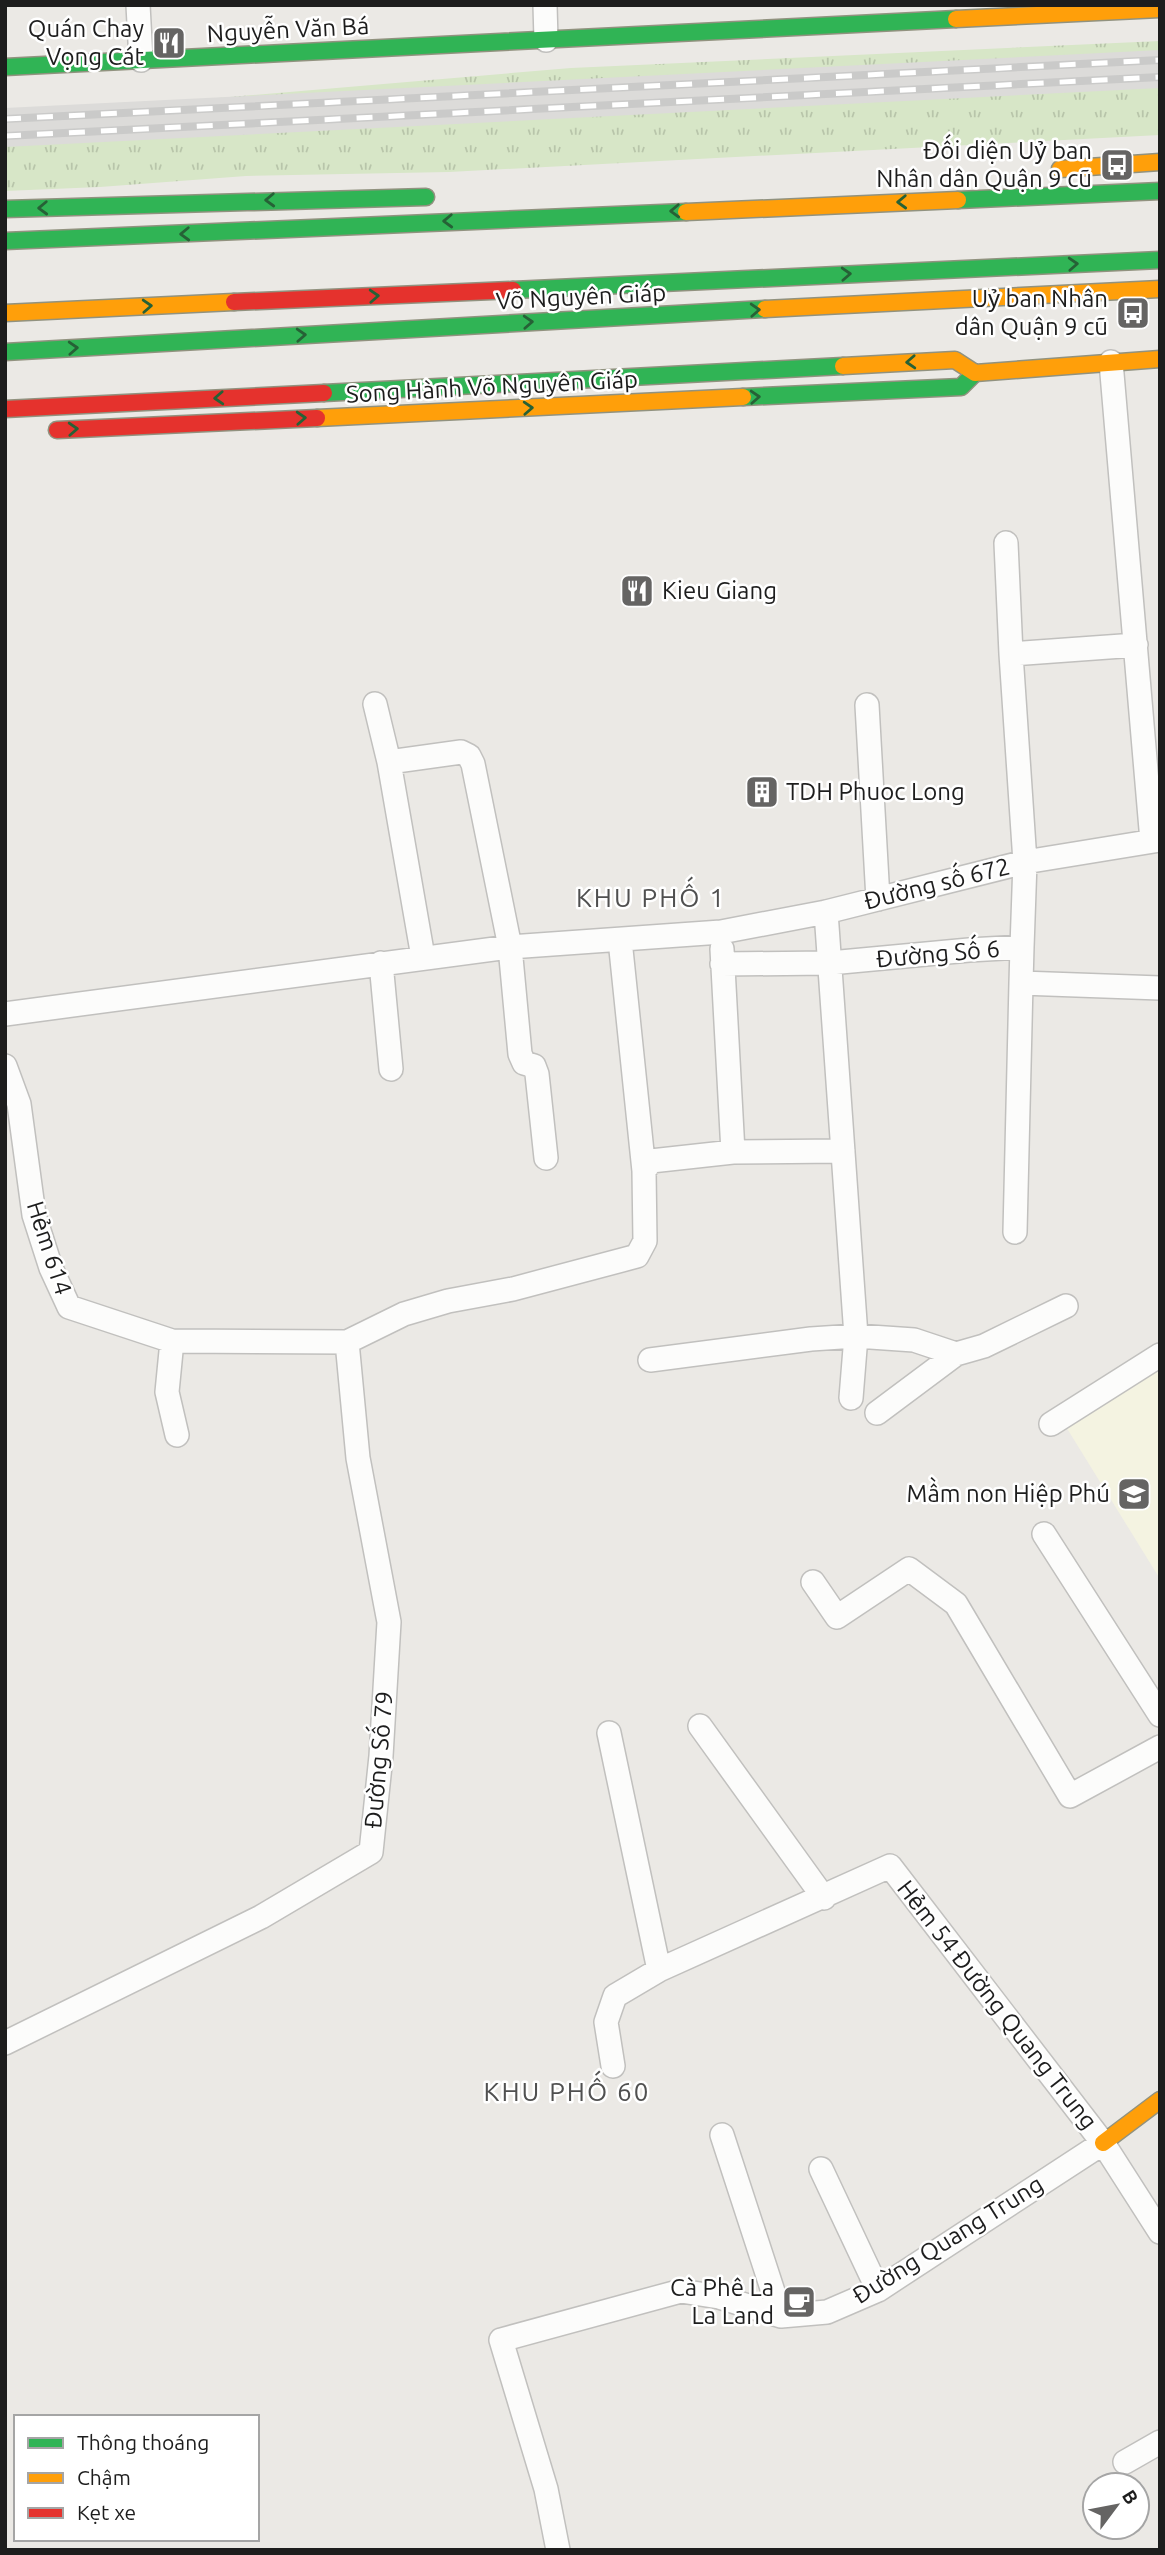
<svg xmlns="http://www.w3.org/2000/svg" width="1165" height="2555" font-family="Ubuntu,sans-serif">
	<defs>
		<pattern id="grass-tufts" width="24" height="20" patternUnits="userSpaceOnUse" patternTransform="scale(1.75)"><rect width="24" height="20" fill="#d7e6c7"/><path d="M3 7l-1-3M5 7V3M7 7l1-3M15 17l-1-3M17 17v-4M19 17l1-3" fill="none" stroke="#b8c5aa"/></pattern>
	</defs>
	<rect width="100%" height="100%" fill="#ebe9e5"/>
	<path fill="#f4f3e1" d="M1160 1345V1579L1055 1409Z"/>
	<path fill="url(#grass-tufts)" d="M1160 41V135L449 172 246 176 100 187 5 191V116L571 68Z"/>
	<path fill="#dcdbd9" d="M1160 50V88L5 147V108Z"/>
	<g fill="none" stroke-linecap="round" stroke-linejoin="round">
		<defs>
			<path id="street" d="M138 5 141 60
				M545 5 546 40
				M1111 362 1152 841
				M1006 543 1011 654
				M375 704 389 762 423 957
				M867 705 878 899
				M389 762 461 752 469 756 473 764 510 947 520 1054 524 1063 534 1066 537 1074 546 1158
				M826 912 856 1336 851 1398
				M620 940 644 1171
				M1022 947 1025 862 1011 654 1136 645
				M722 949 733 1152
				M381 963 391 1069
				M722 964 830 963 969 950 1022 947 1021 983 1160 988
				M5 1014 510 947 721 932 826 912 1025 862 1160 840
				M5 1066 19 1104 34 1215 51 1268 69 1307 172 1341 347 1342 404 1314 448 1301 513 1289 637 1256 645 1241 644 1171 651 1161 733 1152 843 1151
				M1015 1232 1021 983
				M172 1341 167 1392 177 1435
				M650 1360 811 1339 856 1336 914 1340 956 1354 984 1346 1066 1306
				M877 1413 956 1354
				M1051 1424 1160 1355
				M1044 1534 1160 1715
				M813 1582 837 1617 909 1569 956 1604 1070 1796 1160 1747
				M700 1726 824 1898
				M609 1733 659 1970
				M5 2043 261 1917 371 1852 381 1756 389 1622 358 1458 347 1342
				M613 2066 606 2022 615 1996 659 1970 890 1866 1103 2143 1160 2232
				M722 2135 781 2316
				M821 2169 878 2290
				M1125 2462 1160 2442
				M558 2550 546 2489 501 2340 681 2291 719 2297 781 2316 827 2312 878 2290 1103 2143"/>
			<path id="fast" d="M5 67 956 19
				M958 200 1160 191
				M5 209 426 197
				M5 241 686 212
				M513 290 1160 260
				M5 352 765 309
				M324 393 843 366
				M743 397 961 387 975 373"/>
			<path id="slow" d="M956 19 1160 9
				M1060 169 1160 162
				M686 212 958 200
				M765 309 1160 289
				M5 313 234 302
				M843 366 955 360 975 373 1160 359
				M317 418 743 397
				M1103 2143 1160 2100"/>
			<path id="jam" d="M234 302 513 290
				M5 409 324 393
				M57 430 317 418"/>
		</defs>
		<use href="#street" stroke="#c1c0be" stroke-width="26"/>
		<use href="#fast" stroke="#91927f" stroke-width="19"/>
		<use href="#slow" stroke="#91927f" stroke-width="19"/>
		<use href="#jam" stroke="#91927f" stroke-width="19"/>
		<use href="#street" stroke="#fcfcfb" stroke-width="23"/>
		<use href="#fast" stroke="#30b455" stroke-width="16"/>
		<use href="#slow" stroke="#ff9f0a" stroke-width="16"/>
		<use href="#jam" stroke="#e5322d" stroke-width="16"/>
		<defs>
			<path id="rail" d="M5 119 1160 60
				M5 136 1160 77"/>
		</defs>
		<use href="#rail" stroke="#cacac9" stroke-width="8"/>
		<use href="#rail" stroke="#fff" stroke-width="5" stroke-dasharray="16" stroke-linecap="butt"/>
	</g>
	<defs><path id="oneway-chevron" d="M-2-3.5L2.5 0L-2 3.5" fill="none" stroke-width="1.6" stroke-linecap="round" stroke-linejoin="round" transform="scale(1.75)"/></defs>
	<g stroke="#266136">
		<use href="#oneway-chevron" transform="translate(270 200) rotate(178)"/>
		<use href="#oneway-chevron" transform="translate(902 202) rotate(178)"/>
		<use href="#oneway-chevron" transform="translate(43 208) rotate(178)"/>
		<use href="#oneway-chevron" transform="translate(675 211) rotate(178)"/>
		<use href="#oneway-chevron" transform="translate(448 221) rotate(178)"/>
		<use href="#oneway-chevron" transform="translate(185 234) rotate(178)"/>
		<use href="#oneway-chevron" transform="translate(1073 264) rotate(-3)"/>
		<use href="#oneway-chevron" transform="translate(846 274) rotate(-3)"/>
		<use href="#oneway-chevron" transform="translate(374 296) rotate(-3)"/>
		<use href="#oneway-chevron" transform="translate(147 306) rotate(-3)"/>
		<use href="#oneway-chevron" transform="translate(755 310) rotate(-3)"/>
		<use href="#oneway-chevron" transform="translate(528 322) rotate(-3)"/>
		<use href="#oneway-chevron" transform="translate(301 335) rotate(-3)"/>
		<use href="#oneway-chevron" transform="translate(73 348) rotate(-3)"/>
		<use href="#oneway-chevron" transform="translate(911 362) rotate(177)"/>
		<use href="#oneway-chevron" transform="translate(755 397) rotate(-3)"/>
		<use href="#oneway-chevron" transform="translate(219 398) rotate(177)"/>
		<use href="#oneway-chevron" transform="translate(528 408) rotate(-3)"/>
		<use href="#oneway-chevron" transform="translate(301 418) rotate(-3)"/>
		<use href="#oneway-chevron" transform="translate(73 429) rotate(-3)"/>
	</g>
	<defs>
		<symbol id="restaurant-square" viewBox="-11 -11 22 22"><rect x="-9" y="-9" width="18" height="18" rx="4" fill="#656463" stroke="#fff"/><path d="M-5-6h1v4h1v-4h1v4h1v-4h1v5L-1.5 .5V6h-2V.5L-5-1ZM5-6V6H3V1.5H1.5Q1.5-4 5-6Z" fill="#fff"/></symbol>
		<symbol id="bus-square" viewBox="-11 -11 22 22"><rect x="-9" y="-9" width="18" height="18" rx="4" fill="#656463" stroke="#fff"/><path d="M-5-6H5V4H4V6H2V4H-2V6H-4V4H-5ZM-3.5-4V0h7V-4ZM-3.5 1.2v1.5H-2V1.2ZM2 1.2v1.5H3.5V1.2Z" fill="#fff"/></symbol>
		<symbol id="building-square" viewBox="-11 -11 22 22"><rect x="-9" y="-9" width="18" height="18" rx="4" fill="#656463" stroke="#fff"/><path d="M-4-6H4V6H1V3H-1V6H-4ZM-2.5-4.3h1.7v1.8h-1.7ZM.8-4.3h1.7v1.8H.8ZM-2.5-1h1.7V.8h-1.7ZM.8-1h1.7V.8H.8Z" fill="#fff"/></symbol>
		<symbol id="school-square" viewBox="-11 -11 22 22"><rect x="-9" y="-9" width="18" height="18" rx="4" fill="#656463" stroke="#fff"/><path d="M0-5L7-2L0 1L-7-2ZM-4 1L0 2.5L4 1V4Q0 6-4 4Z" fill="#fff"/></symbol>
		<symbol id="cafe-square" viewBox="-11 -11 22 22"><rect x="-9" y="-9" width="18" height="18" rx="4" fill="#656463" stroke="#fff"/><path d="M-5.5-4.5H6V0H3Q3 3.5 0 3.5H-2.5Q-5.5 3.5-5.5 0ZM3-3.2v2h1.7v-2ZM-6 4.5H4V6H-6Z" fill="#fff"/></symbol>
	</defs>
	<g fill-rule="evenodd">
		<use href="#restaurant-square" x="150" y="24" width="38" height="38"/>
		<use href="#bus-square" x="1098" y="146" width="38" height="38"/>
		<use href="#bus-square" x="1114" y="294" width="38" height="38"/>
		<use href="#restaurant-square" x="618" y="572" width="38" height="38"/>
		<use href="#building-square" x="743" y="773" width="38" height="38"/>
		<use href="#school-square" x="1115" y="1475" width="38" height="38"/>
		<use href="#cafe-square" x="780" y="2283" width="38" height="38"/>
	</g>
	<g text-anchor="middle" stroke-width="5" stroke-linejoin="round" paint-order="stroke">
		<g font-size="24" fill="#1d1d1d" stroke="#fff" text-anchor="end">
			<text x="144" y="37">Quán Chay<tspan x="144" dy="28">Vọng Cát</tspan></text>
			<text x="1092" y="159">Đối diện Uỷ ban<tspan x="1092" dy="28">Nhân dân Quận 9 cũ</tspan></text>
			<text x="1108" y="307">Uỷ ban Nhân<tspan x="1108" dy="28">dân Quận 9 cũ</tspan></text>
			<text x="662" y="599" text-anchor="start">Kieu Giang</text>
			<text x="786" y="800" text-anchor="start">TDH Phuoc Long</text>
			<text x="1110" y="1502">Mầm non Hiệp Phú</text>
			<text x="774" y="2296">Cà Phê La<tspan x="774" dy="28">La Land</tspan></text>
		</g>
		<g font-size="24" fill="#1d1d1d" stroke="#fff">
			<text transform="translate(288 30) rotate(-3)" y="8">Nguyễn Văn Bá</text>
			<text transform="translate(581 297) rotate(-3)" y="8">Võ Nguyên Giáp</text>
			<text transform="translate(492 387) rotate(-3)" y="8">Song Hành Võ Nguyên Giáp</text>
			<text transform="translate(937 884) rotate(-14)" y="8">Đường số 672</text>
			<text transform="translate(938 954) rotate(-5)" y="8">Đường Số 6</text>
			<text transform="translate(49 1248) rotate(72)" y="8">Hẻm 614</text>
			<text transform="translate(379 1760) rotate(-85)" y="8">Đường Số 79</text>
			<text transform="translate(997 2005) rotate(52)" y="8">Hẻm 54 Đường Quang Trung</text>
			<text transform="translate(948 2240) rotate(-32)" y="8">Đường Quang Trung</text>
		</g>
		<g font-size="26" letter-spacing="2" fill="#505050" stroke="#fff">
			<text x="651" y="907">KHU PHỐ 1</text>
			<text x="567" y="2101">KHU PHỐ 60</text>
		</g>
	</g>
	<rect width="1165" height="2555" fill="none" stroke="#1d1d1d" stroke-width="14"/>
	<rect x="14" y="2415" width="245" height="126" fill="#ffffff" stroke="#a5a5a5" stroke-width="2"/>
	<rect x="28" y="2438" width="35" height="10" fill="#30b455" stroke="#a5a5a5" stroke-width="2"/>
	<text x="77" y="2450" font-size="21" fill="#1d1d1d">Thông thoáng</text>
	<rect x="28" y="2473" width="35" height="10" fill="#ff9f0a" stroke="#a5a5a5" stroke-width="2"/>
	<text x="77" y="2485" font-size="21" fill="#1d1d1d">Chậm</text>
	<rect x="28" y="2508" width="35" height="10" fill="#e5322d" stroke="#a5a5a5" stroke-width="2"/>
	<text x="77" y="2520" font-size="21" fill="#1d1d1d">Kẹt xe</text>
	<g transform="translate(1116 2506) rotate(58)"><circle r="33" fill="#ffffff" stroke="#a5a5a5" stroke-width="2"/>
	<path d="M0-5L12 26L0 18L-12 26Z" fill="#656463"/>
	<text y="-10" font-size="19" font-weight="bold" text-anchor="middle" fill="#1d1d1d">B</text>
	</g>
</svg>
